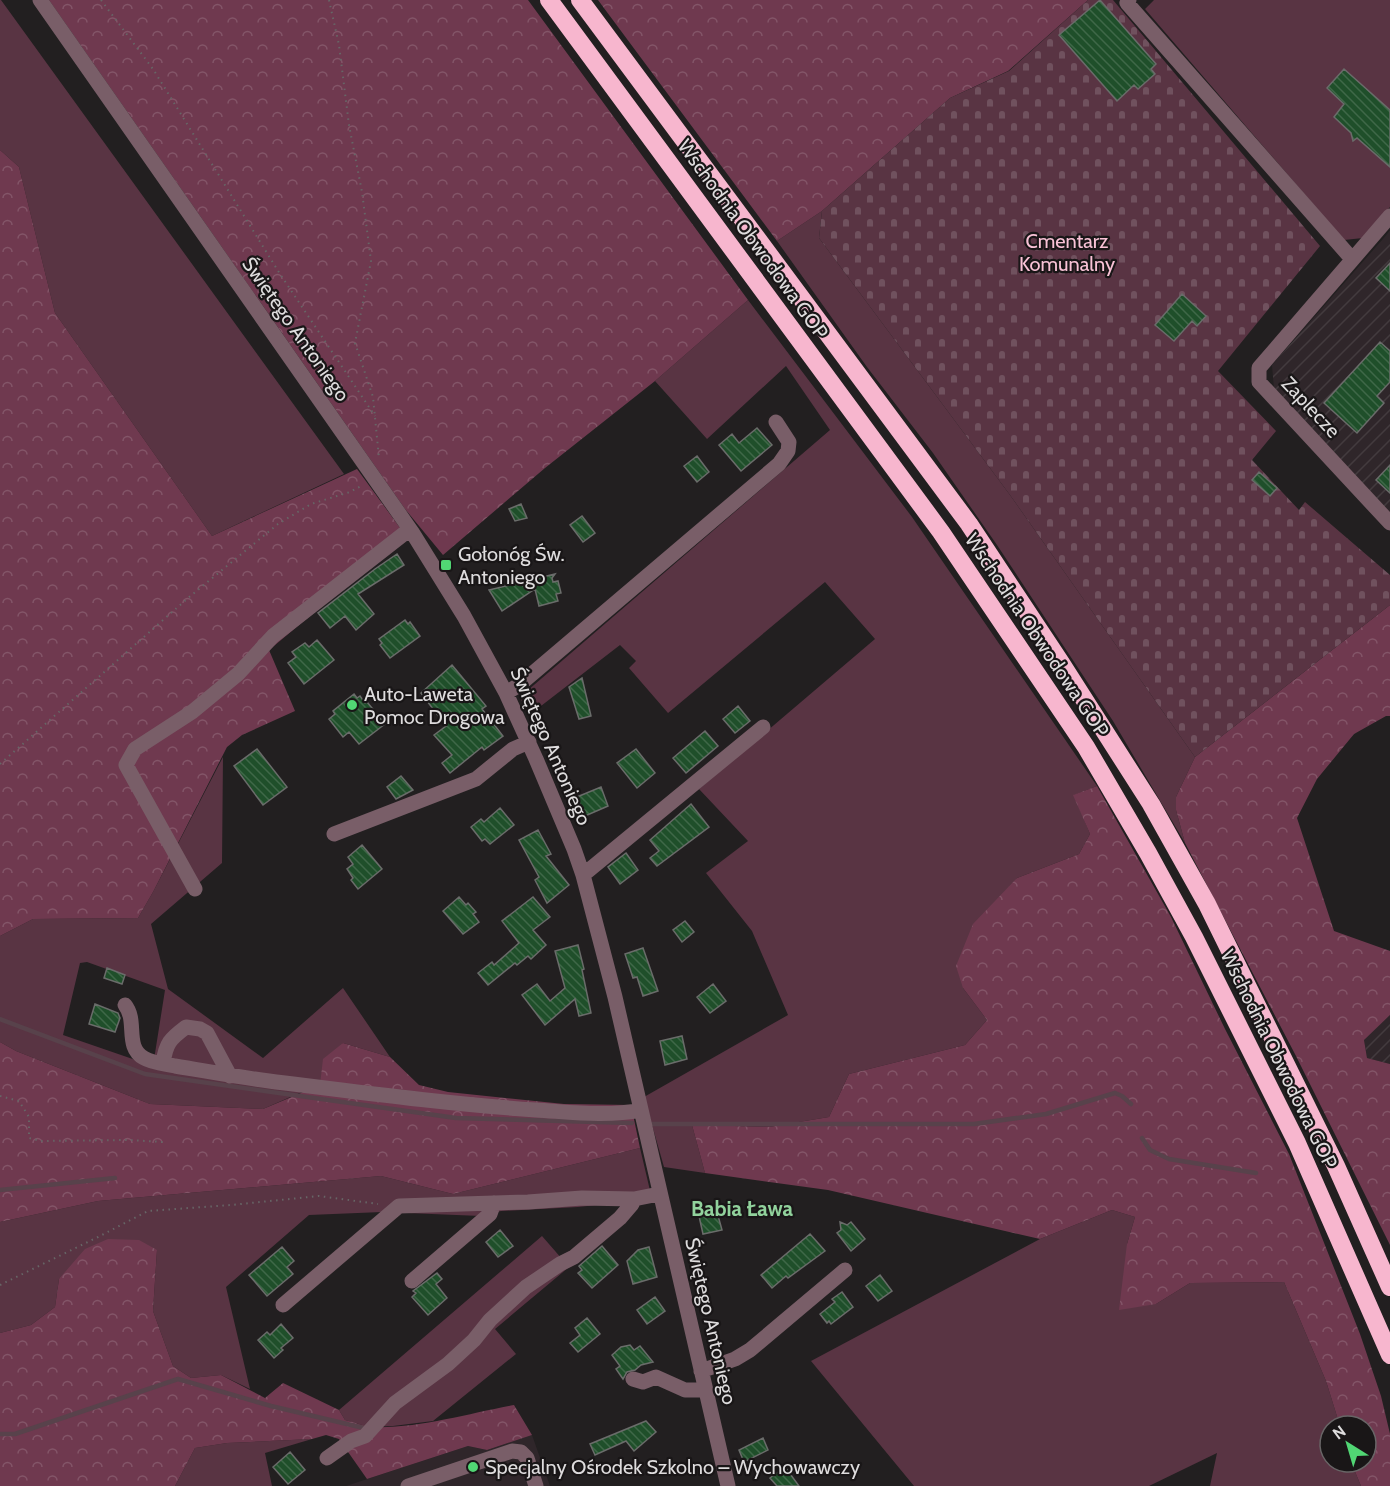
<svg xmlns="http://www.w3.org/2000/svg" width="1390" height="1486" font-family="Cabin,sans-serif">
	<defs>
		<pattern id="industrial-furrows" width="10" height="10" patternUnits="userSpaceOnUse" patternTransform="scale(1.5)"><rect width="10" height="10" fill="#2f262a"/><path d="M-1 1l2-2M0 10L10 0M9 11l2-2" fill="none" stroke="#433b3e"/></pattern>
		<pattern id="forest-crowns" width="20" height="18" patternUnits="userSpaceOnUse" patternTransform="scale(1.5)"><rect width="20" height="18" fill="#6f394f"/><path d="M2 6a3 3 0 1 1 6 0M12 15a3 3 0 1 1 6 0" fill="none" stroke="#835568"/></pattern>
		<pattern id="cemetery-stones" width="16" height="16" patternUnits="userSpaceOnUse" patternTransform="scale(1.5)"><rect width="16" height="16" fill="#593443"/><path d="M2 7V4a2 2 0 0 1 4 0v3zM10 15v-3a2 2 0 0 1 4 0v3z" fill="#70515e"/></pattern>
		<pattern id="building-back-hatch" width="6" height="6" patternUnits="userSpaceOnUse" patternTransform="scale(1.5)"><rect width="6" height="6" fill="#1f4f2a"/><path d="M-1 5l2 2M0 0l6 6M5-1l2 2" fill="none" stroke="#3f6848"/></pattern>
	</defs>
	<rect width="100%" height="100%" fill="#221f20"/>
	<path fill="#2f262a" d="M532 1435 550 1486H346L468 1446 487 1450Z"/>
	<path fill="url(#industrial-furrows)" d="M1390 231V513L1274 388 1272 365Z
		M1390 1015V1064L1367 1058 1364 1039Z"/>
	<path fill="#593443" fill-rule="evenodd" d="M0 0H1L344 474 212 536 55 313 19 167 0 150Z
		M1154 0H1390V207L1363 238 1344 240 1145 9Z
		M822 211 819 238 1010 495 1195 757 1176 797V810L1185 843 1113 721 997 545 933 453 867 367 777 241Z
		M748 300 912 517 1097 786 1074 795 1090 834 1079 854 1017 878 963 988 987 1020 965 1045 849 1074 829 1117 769 1127 692 1125 705 1173 664 1167 644 1097 788 1015 752 931 706 873 748 841 699 789 875 639 825 582 668 713 629 668 636 661 620 645 528 716 520 697 830 430 786 366 707 439 655 381Z
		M223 757 222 863 151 924 168 989 263 1058 343 988 390 1057 343 1043 320 1084 263 1109 150 1104 16 1051 0 1042V936L33 919 138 918 153 892ZM87 962 165 990 153 1066 63 1035 80 963Z
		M640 1148 652 1199 578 1207 501 1211 481 1216 382 1212 309 1215 226 1287 250 1389 221 1375 191 1378 173 1366 153 1311 157 1250 59 1279 55 1307 31 1325 0 1333V1222L98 1201 381 1176 453 1194Z
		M1112 1210 1135 1217 1127 1244 1156 1304 1190 1283 1284 1282 1326 1381 1340 1426H1330V1462H1351L1361 1486H1210L1217 1453 1149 1486H914L811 1361 1040 1239Z
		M542 1236 569 1267 495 1329 516 1354 433 1421 393 1426 369 1427 345 1420 339 1410Z
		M312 1439 265 1453 272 1486H175L195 1448 227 1443Z"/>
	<path fill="url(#forest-crowns)" d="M49 0H528L748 300 655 381 545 468 443 555 405 509Z
		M598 0H1088L1008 71 950 98 822 211 777 241Z
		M0 150 19 167 55 313 212 536 357 469 406 536 269 650 295 711 242 735 227 747 153 892 138 918 33 919 0 936Z
		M1390 605V716H1386L1354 734 1317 779 1297 818 1334 931 1390 951V1015L1364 1040 1367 1058 1390 1064V1245L1296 1056 1185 843 1176 810V797L1195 757Z
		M1097 786 1171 917 1225 1029 1289 1154 1360 1334 1381 1396 1390 1434V1486H1361L1351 1462H1366V1426H1340L1326 1381 1284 1282 1190 1283 1156 1304 1119 1310 1127 1244 1135 1217 1112 1210 1040 1239 828 1190 705 1173 692 1125 769 1127 829 1117 849 1074 965 1045 987 1020 963 988 956 966 973 924 1017 878 1079 854 1090 834 1073 795Z
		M0 1042 16 1051 150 1104 263 1109 320 1085 323 1059 343 1043 390 1057 419 1085 448 1092 564 1104 631 1105 640 1148 453 1194 381 1176 98 1201 0 1222Z
		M108 1239 139 1240 157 1250 153 1311 173 1366 191 1378 221 1375 265 1398 283 1383 339 1410 345 1420C354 1422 363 1426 372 1427 417 1429 470 1413 514 1405L532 1435 487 1450 468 1446 367 1479 339 1439 326 1435 312 1439 227 1443 195 1448 175 1486H0V1333L31 1325 55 1307 59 1279 85 1249Z"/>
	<path fill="url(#cemetery-stones)" d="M1088 0H1113L1320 246 1218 371 1276 431 1252 460 1299 510 1305 502 1390 575V605L1195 757 1010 495 819 238 822 211 950 98 1009 71Z"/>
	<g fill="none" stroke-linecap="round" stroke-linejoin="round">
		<path stroke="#58424b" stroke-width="4.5" d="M0 1019 145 1074 456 1118 632 1123
			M652 1124H974L1046 1114 1115 1093 1122 1096 1131 1104
			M1142 1138 1150 1150 1169 1159 1256 1173
			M0 1190 115 1178
			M0 1434H15L178 1379 271 1406 368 1429"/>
	</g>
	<path fill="url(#building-back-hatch)" stroke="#6a6c6a" stroke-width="1.5" d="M1100 0 1156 64 1151 69 1155 74 1138 89 1134 85 1117 101 1059 35Z
		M1344 69 1390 110V167L1357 138 1353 141 1351 133 1334 117 1344 104 1327 88Z
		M1390 263V291L1376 278Z
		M1182 294 1206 316 1197 326 1192 321 1174 341 1155 325Z
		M1380 342 1390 351V382L1377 396 1384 403 1357 433 1324 403Z
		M757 428 772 445 741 471 719 445 732 434 739 443Z
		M697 456 709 472 697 482 684 466Z
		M1390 465V493L1376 480Z
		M1259 472 1277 488 1270 496 1252 480Z
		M521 504 527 518 515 521 509 509Z
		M582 516 595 533 583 542 570 525Z
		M397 554 404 565 358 594 374 614 356 630 345 616 330 628 318 613 375 569Z
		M555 574 552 578 553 582 558 581 561 593 556 594 558 601 539 606 535 589 502 611 489 590Z
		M405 620 408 624 410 622 420 636 390 658 380 645 382 643 379 639Z
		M317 640 334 660 304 684 288 663 296 657 292 652 299 647 305 643 309 647Z
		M452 665 486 706 482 709 503 736 484 750 482 747 450 773 442 763 452 755 434 735 446 726 421 693Z
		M582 678 591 716 579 719 569 687Z
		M354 694 357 698 360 696 365 703 367 702 385 724 359 744 349 732 343 737 329 719 335 714 333 711Z
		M738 706 750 721 735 733 723 719Z
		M705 731 718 746 686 773 673 758Z
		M257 749 287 787 263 805 234 766Z
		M636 749 655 773 637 788 617 763Z
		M401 776 413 790 396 799 387 787Z
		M601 787 608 806 585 816 577 797Z
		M691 804 709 827 657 866 650 858 659 851 650 840Z
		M500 808 514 825 490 844 485 839 482 841 471 827 481 819 484 822Z
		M538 830 551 854 546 856 569 885 547 903 535 880 539 877 519 840Z
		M362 845 382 869 358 889 351 880 353 878 347 869 353 864 348 857Z
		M626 853 638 870 620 884 608 867Z
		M459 897 466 905 468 903 476 912 473 914 479 922 463 934 443 911Z
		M533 897 550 917 533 930 546 945 531 959 528 956 517 965 515 963 488 985 478 973 492 962 494 965 519 943 502 921Z
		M685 921 694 932 682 942 673 930Z
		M578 945 584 969 582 970 591 1013 579 1016 575 999 545 1025 522 995 537 984 550 1001 565 988 555 951Z
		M643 948 658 991 643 996 637 977 633 978 625 954Z
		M107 968 125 975 122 984 104 978Z
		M713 984 726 1001 710 1013 697 997Z
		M95 1004 118 1013 120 1018 115 1032 89 1024Z
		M682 1036 687 1059 665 1065 660 1041Z
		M717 1212 722 1230 703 1234 699 1216Z
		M840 1222 847 1225 851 1222 865 1239 851 1251 837 1233 841 1230Z
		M500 1230 513 1246 498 1257 486 1242Z
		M810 1234 825 1251 788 1278 786 1276 772 1288 761 1275Z
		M602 1246 618 1265 592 1288 578 1273 582 1270 579 1266Z
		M282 1247 294 1261 287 1267 293 1274 267 1296 249 1275Z
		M649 1247 657 1277 633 1284 627 1261 638 1250Z
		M437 1273 442 1279 436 1284 447 1298 428 1315 412 1297 416 1293 413 1291Z
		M880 1275 892 1291 878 1301 866 1286Z
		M842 1292 853 1307 831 1324 829 1321 827 1323 820 1314 835 1302 832 1299Z
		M655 1297 665 1311 647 1324 637 1310Z
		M587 1318 600 1334 578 1352 570 1343 580 1335 575 1328Z
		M281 1324 293 1338 281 1348 283 1350 274 1358 258 1340 267 1332 270 1335Z
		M630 1345 634 1350 640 1346 653 1362 641 1365 635 1370 627 1372 623 1379 616 1369 620 1366 612 1355 621 1347Z
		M646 1421 656 1432 634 1451 626 1441 595 1455 590 1444Z
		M763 1438 768 1450 744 1462 739 1450Z
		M290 1452 305 1470 288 1484 273 1467Z
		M785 1467 799 1486H777L770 1478Z"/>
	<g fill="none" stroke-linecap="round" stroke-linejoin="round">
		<path stroke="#676566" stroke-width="2" stroke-dasharray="1.5 4.5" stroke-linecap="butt" d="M101 0 153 69 280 274 375 416
			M329 0 339 45 349 125 362 192 371 261 355 343 373 397 379 458
			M0 764 188 598 278 524 311 504 350 492 361 486
			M0 1096 19 1101 29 1117V1138L41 1141 129 1140 163 1142
			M0 1285 98 1237 148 1211 231 1205 319 1196 378 1204"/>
		<path stroke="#795e68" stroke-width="15" d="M40 0 412 532 464 616 506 693 536 759 574 849 583 875 615 997 728 1486
			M1129 0 1127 3 1352 259
			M1390 216 1259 368V382L1390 523
			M506 693 519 685 779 464 788 451 789 442 776 422
			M334 834 476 779 513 749 529 742
			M583 875 763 727
			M195 889 126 765 135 749 192 712 238 674 273 636 410 529
			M125 1005C138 1021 124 1047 144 1058 152 1063 165 1064 175 1066 206 1071 237 1077 269 1081 358 1092 447 1104 536 1110 570 1112 607 1117 641 1110
			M163 1063C166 1043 170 1039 186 1027L200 1029 207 1033 230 1076
			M412 1281 490 1214 494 1203
			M283 1305 399 1206 528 1202 582 1198 634 1199 659 1194
			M701 1371 735 1359 750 1350 845 1270
			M633 1379 643 1382 656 1377 685 1390H705
			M327 1458 351 1441 365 1436 395 1403 448 1364 474 1340 490 1320 526 1287 560 1264 574 1257 620 1218 632 1204 634 1199
			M408 1486 512 1451 521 1452 527 1458 536 1486"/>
		<path stroke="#f7b6ce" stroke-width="18" d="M549 0 941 532 1086 747 1148 853 1194 937 1297 1143 1390 1355
			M580 0 969 524 1061 663 1151 804 1207 904 1336 1166 1390 1287"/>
	</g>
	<g fill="#51d674" stroke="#191617" stroke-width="2">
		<rect x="440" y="559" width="12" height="12" rx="3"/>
		<circle cx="352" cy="705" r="6"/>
		<circle cx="473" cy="1467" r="6"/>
	</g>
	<g text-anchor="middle" stroke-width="4.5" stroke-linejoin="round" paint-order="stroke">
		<g font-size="20" fill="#dedcdd" stroke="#191617">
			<text transform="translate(753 239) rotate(54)" y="7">Wschodnia Obwodowa GOP</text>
			<text transform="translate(296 329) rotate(55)" y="7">Świętego Antoniego</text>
			<text transform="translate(1311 407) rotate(47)" y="7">Zaplecze</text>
			<text transform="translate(1037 635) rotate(56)" y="7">Wschodnia Obwodowa GOP</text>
			<text transform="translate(551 746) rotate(66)" y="7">Świętego Antoniego</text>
			<text transform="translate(1279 1059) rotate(64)" y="7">Wschodnia Obwodowa GOP</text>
			<text transform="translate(711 1321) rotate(77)" y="7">Świętego Antoniego</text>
		</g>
		<g font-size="20" fill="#f9c2d6" stroke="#191617">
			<text x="1067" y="248">Cmentarz<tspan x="1067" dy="23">Komunalny</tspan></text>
		</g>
		<g font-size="20" fill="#dedcdd" stroke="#191617" text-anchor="start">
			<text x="458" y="561">Gołonóg Św.<tspan x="458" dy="23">Antoniego</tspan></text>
			<text x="364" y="701">Auto-Laweta<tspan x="364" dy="23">Pomoc Drogowa</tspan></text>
			<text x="485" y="1474">Specjalny Ośrodek Szkolno – Wychowawczy</text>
		</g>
		<g font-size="21" font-weight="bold" fill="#91d29c" stroke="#191617">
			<text x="742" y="1216">Babia Ława</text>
		</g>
	</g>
	<g transform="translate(1348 1444) rotate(323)"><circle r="28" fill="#191617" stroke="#686566" stroke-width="1.5"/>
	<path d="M0-4.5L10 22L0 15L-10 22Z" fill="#51d674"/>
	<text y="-9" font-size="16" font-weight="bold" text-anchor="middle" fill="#dedcdd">N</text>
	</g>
</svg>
